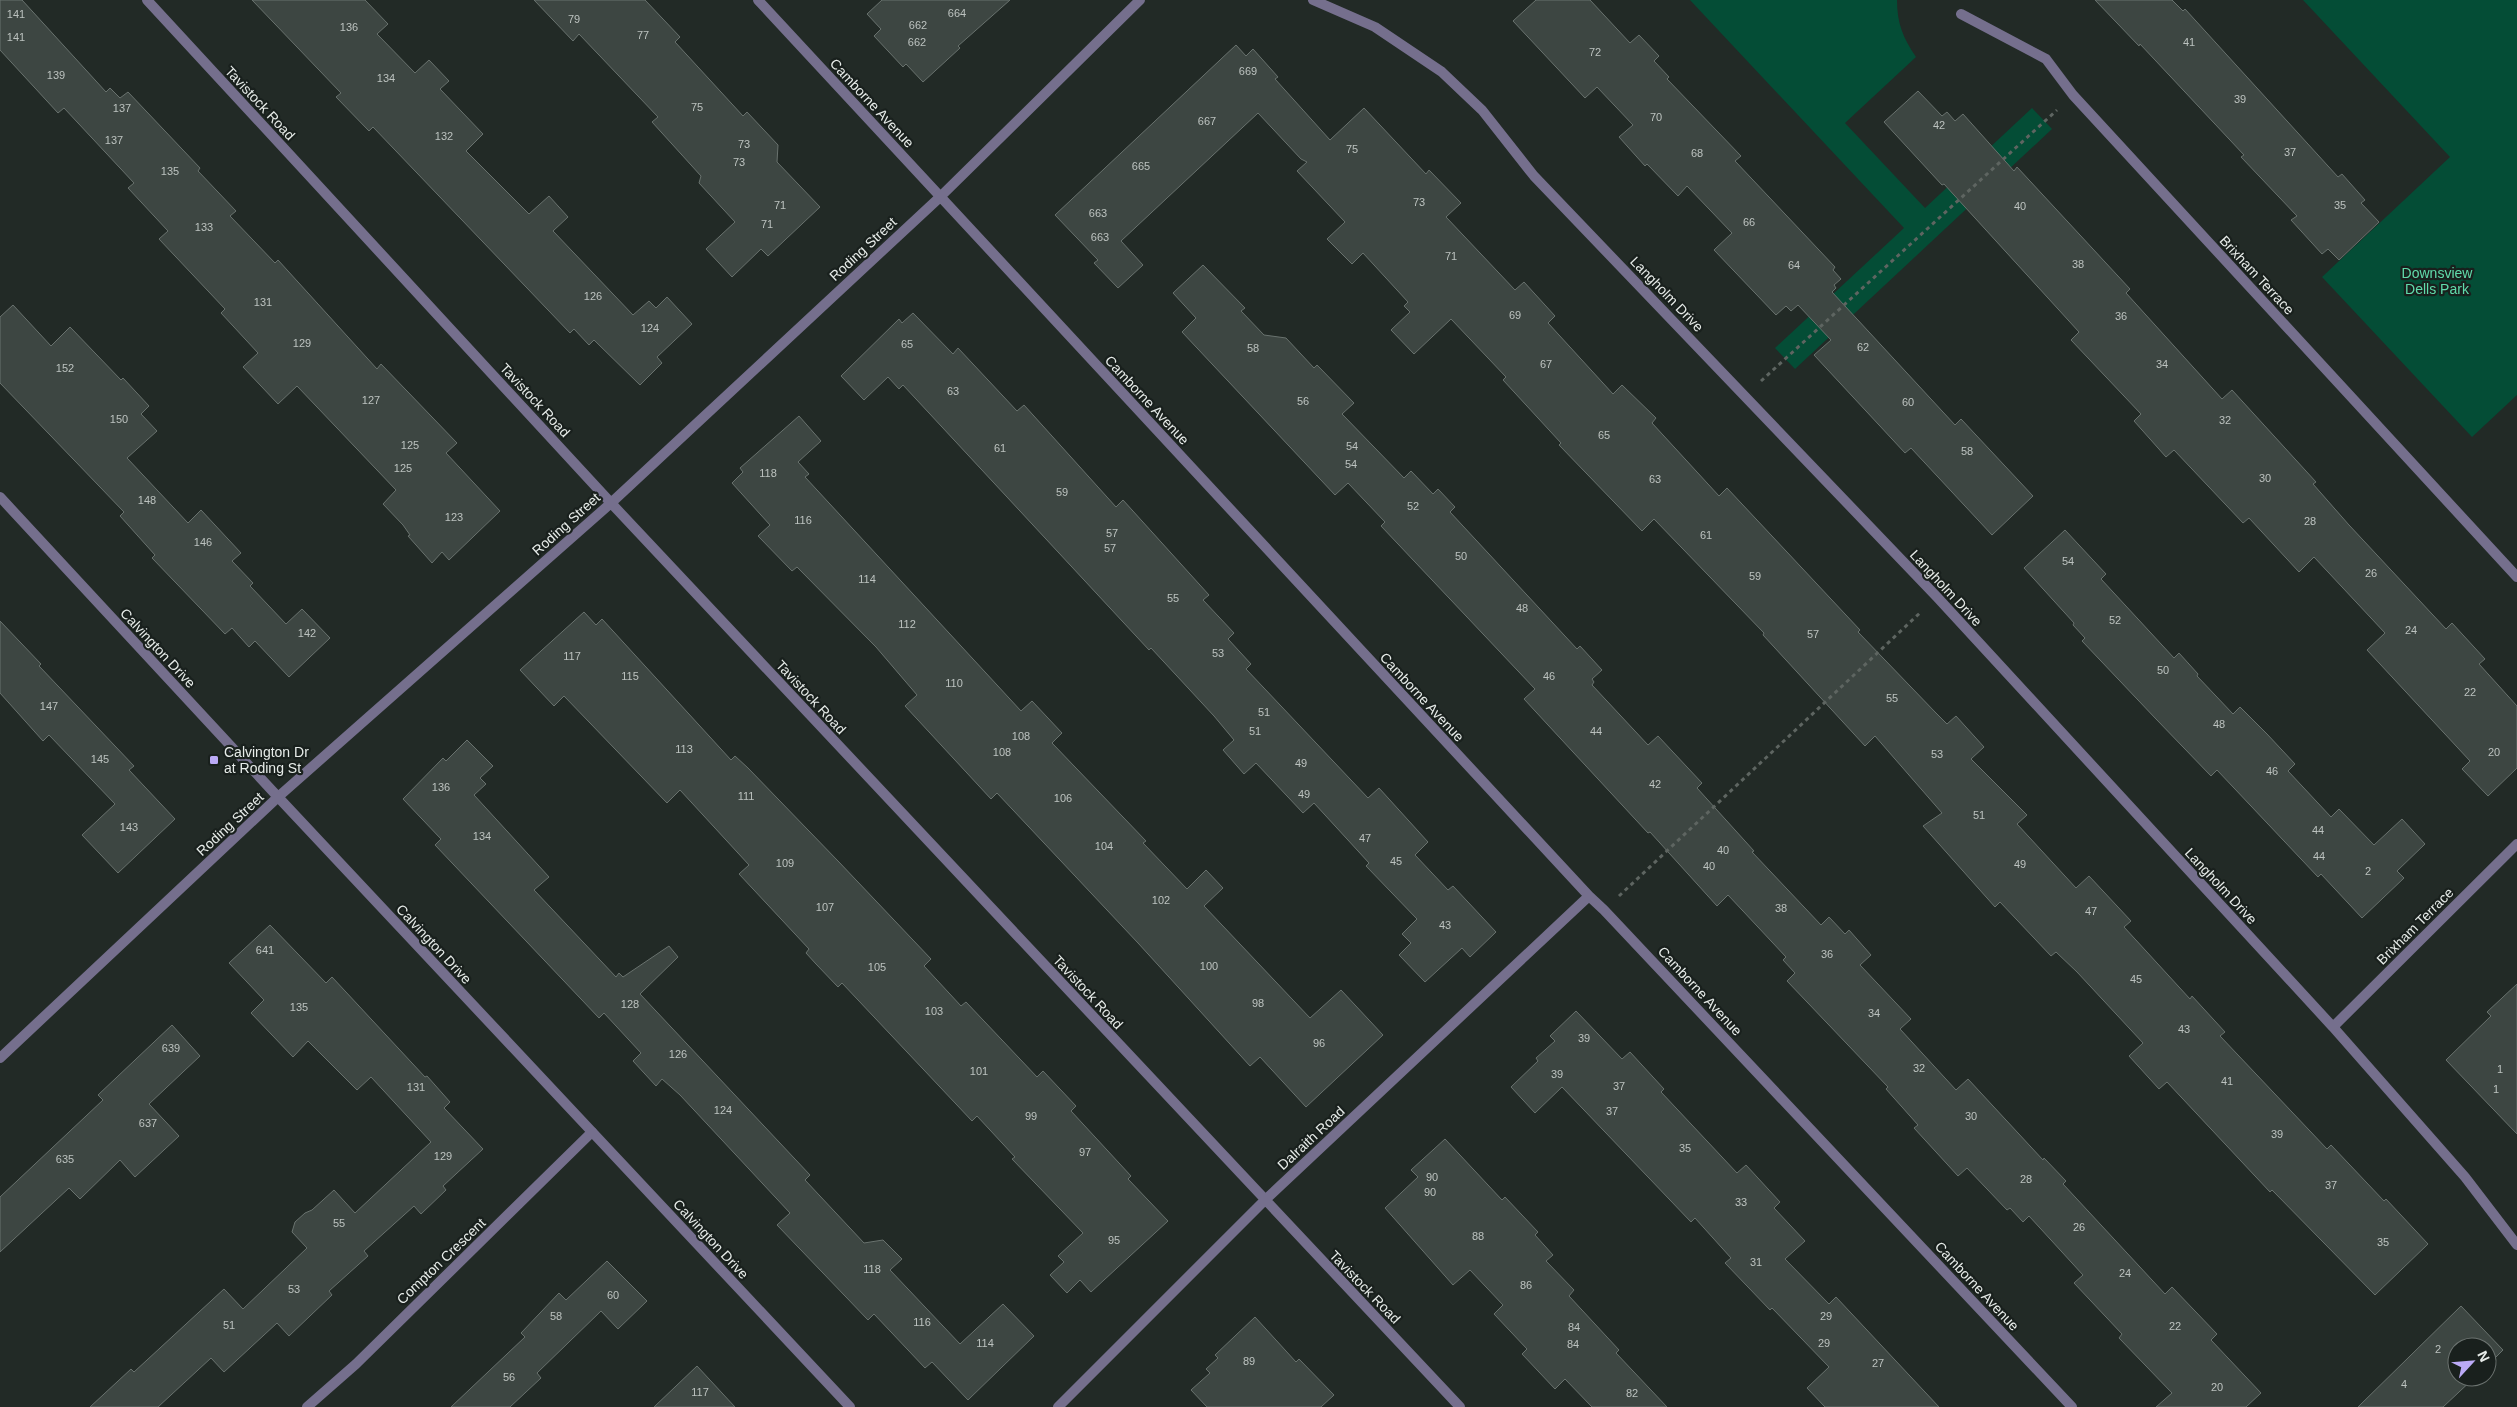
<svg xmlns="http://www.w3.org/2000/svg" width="2517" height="1407" font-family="Helvetica,sans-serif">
	<rect width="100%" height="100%" fill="#222a26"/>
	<path fill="#044d36" d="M1690 0H1897C1897 23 1903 38 1916 57L1845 123 1925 208 2032 108 2052 129 1795 369 1775 348 1904 228Z
		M2303 0H2517V395L2472 437 2322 277 2450 157Z"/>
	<path fill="#3d4642" stroke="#69726e" d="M0 0H22L106 92 110 88 120 98 128 92 200 168 198 171 236 211 230 216 275 263 278 260 377 369 381 364 457 443 446 453 500 511 449 560 442 552 432 563 408 536 410 535 403 525 383 504 396 490 297 386 278 404 243 367 258 353 221 313 225 309 159 239 168 231 128 188 134 183 64 108 58 113 0 50Z
		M252 0H365L388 24 377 34 415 73 429 60 449 81 440 89 483 134 466 151 529 214 549 196 568 217 553 231 633 315 649 301 656 308 667 297 692 324 657 357 662 363 640 385 594 340 589 345 574 329 570 333 373 127 369 131 336 97 341 93Z
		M534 0H645L680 37 675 42 743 116 747 112 778 145 777 162 820 207 768 256 761 249 732 277 706 249 735 222 699 183 701 176 652 122 658 117 579 34 573 41Z
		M882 0H1010L958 46 960 48 923 82 906 64 903 67 874 36 881 29 867 14Z
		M1536 0H1590L1630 43 1639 35 1659 56 1654 61 1669 77 1667 79 1741 156 1735 161 1835 267 1833 270 1841 279 1834 285 1836 288 1832 292 1955 425 1961 419 2033 496 1992 535 1911 448 1905 453 1814 355 1831 340 1798 305 1791 311 1786 306 1776 315 1714 250 1732 233 1687 186 1678 196 1647 164 1645 166 1619 137 1633 125 1597 87 1585 98 1513 21Z
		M2095 0H2172L2183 11 2185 9 2338 177 2342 174 2365 200 2361 203 2379 222 2339 260 2328 249 2322 254 2291 220 2297 216 2241 157 2244 155 2140 44 2139 46Z
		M1236 45 1246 56 1253 49 1278 77 1275 79 1330 140 1364 108 1426 174 1429 170 1461 203 1446 217 1515 290 1524 282 1555 316 1548 323 1613 394 1622 385 1656 418 1652 423 1719 496 1727 488 1860 630 1858 632 1936 713 1947 724 1956 716 1984 747 1971 759 2027 815 2017 824 2076 888 2089 876 2131 921 2124 927 2190 999 2192 996 2225 1032 2220 1036 2327 1149 2331 1145 2384 1201 2386 1199 2428 1244 2375 1295 2272 1190 2270 1192 2167 1082 2159 1089 2129 1056 2143 1043 2077 972 2056 952 2051 956 2000 902 1995 907 1923 826 1942 813 1875 736 1865 746 1763 635 1764 633 1654 519 1642 531 1559 445 1561 443 1503 380 1506 377 1451 319 1414 354 1391 330 1410 312 1404 306 1408 302 1363 253 1352 264 1327 239 1345 222 1297 171 1307 162 1301 159 1258 113 1121 241 1143 265 1118 288 1094 263 1098 260 1055 215Z
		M1918 91 1942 116 1947 112 1955 121 1963 114 2014 171 2017 167 2130 289 2126 293 2222 399 2232 390 2316 482 2313 484 2349 525 2446 629 2452 623 2485 659 2479 664 2517 706V768L2488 796 2462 769 2470 761 2367 650 2385 633 2314 557 2299 572 2249 518 2243 523 2174 450 2166 457 2134 421 2141 414 2071 340 2079 332 1944 184 1942 185 1884 122Z
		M1203 265 1245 308 1241 311 1264 335 1286 338 1314 368 1317 365 1354 403 1342 414 1404 478 1411 471 1433 494 1438 489 1455 507 1450 512 1577 649 1580 646 1602 670 1592 679 1594 682 1592 685 1648 745 1658 736 1702 783 1697 788 1754 851 1752 852 1821 925 1829 917 1845 934 1849 930 1871 955 1860 965 1911 1019 1900 1029 1956 1090 1968 1079 2043 1160 2044 1158 2066 1181 2063 1184 2165 1294 2172 1287 2217 1334 2211 1340 2261 1393 2246 1407H2156L2172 1393 2119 1338 2122 1334 2074 1283 2083 1275 2029 1216 2023 1222 2010 1208 2007 1210 1967 1168 1958 1176 1914 1128 1918 1125 1886 1089 1888 1087 1787 981 1795 973 1783 960 1786 957 1728 895 1717 906 1650 832 1648 833 1548 725 1524 699 1535 689 1381 526 1385 522 1348 483 1335 495 1182 332 1196 318 1173 293Z
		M13 305 51 346 70 327 121 380 123 378 149 406 141 414 157 431 127 458 188 523 201 510 241 553 232 561 253 583 250 586 286 624 302 609 330 638 289 677 255 641 249 647 232 628 225 634 152 558 155 555 120 516 124 512 0 383V317Z
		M913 313 953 354 958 348 1017 411 1024 405 1116 507 1123 500 1209 595 1203 600 1234 633 1228 639 1251 664 1246 669 1368 798 1379 788 1428 842 1415 855 1448 890 1453 886 1496 932 1470 957 1462 948 1425 982 1399 955 1411 943 1402 934 1417 919 1366 866 1369 863 1314 803 1303 813 1256 763 1244 774 1223 750 1234 740 1214 716 1151 648 1149 650 903 385 899 389 888 377 864 400 841 376 899 319 902 323Z
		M799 416 821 441 798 462 809 474 805 477 1021 711 1032 701 1062 733 1052 743 1146 841 1143 843 1187 889 1206 870 1223 888 1204 906 1310 1018 1341 990 1383 1035 1306 1107 1260 1057 1250 1066 1138 943 997 793 991 799 905 706 917 695 876 647 797 567 792 571 758 536 770 525 732 483 743 472 740 468Z
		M2065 530 2106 574 2101 579 2174 658 2179 653 2198 674 2197 676 2233 714 2240 707 2267 734 2295 764 2288 771 2331 817 2339 809 2374 845 2402 819 2425 844 2397 871 2404 878 2362 918 2321 874 2318 877 2217 770 2211 776 2156 719 2082 641 2085 638 2073 625 2074 623 2024 568Z
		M584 612 596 625 602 619 731 760 735 756 748 768 838 861 931 959 924 966 961 1006 966 1002 1037 1077 1043 1071 1076 1106 1071 1111 1131 1176 1128 1179 1168 1221 1091 1292 1080 1280 1067 1293 1050 1275 1064 1262 1058 1256 1083 1233 1012 1159 1015 1157 977 1116 972 1121 842 983 838 987 816 964 806 953 809 949 739 874 749 865 680 790 667 803 564 696 554 706 520 670Z
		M0 621 41 664 39 666 134 766 129 770 175 819 118 873 82 835 115 804 49 735 43 741 0 693Z
		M467 740 493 766 480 778 486 784 474 795 549 877 534 890 616 977 619 973 623 977 669 946 678 957 640 994 810 1175 805 1180 864 1243 883 1240 902 1259 890 1270 960 1344 1003 1304 1034 1336 968 1400 932 1362 925 1368 874 1314 868 1320 777 1225 790 1213 680 1095 662 1079 656 1086 633 1061 641 1053 604 1013 599 1018 435 845 441 839 403 799 443 758 446 761Z
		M270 925 326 983 332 977 425 1077 427 1076 450 1102 444 1108 483 1149 443 1186 446 1190 421 1214 414 1206 364 1251 368 1256 329 1291 332 1295 289 1336 277 1323 224 1372 211 1358 158 1407H90L131 1369 134 1372 224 1289 243 1309 307 1248 292 1232 295 1222 305 1213 312 1210 334 1190 355 1213 431 1142 371 1077 357 1090 308 1041 293 1057 251 1013 264 1000 229 963Z
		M2517 984V1134L2446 1060 2491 1016 2487 1012Z
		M1576 1011 1622 1059 1630 1052 1664 1089 1661 1092 1737 1173 1746 1165 1780 1202 1774 1208 1805 1241 1785 1259 1829 1304 1836 1297 1939 1407H1825L1807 1388 1829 1367 1772 1308 1770 1310 1725 1263 1731 1258 1695 1218 1691 1222 1562 1087 1535 1113 1511 1087 1538 1061 1536 1058 1555 1041 1550 1036Z
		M172 1025 200 1056 149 1104 179 1136 135 1177 120 1160 80 1199 69 1188 0 1252V1197L103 1100 98 1095Z
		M1445 1139 1502 1200 1505 1197 1538 1232 1535 1235 1553 1255 1546 1261 1574 1290 1569 1296 1619 1350 1616 1353 1667 1407H1592L1565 1379 1555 1389 1522 1354 1527 1349 1494 1314 1503 1305 1470 1270 1453 1285 1385 1208 1418 1177 1411 1170Z
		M607 1261 647 1301 618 1329 601 1311 537 1373 541 1378 510 1407H451L525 1337 521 1333 559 1293 566 1300Z
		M2461 1306 2503 1350 2487 1366V1347H2457V1377H2475L2443 1407H2358Z
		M1255 1317 1296 1362 1299 1359 1334 1395 1321 1407H1207L1191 1390 1210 1373 1206 1369 1218 1358 1215 1355Z
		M697 1366 735 1407H654Z"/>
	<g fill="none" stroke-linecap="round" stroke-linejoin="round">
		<path stroke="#5e6561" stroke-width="3" stroke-dasharray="4 4" stroke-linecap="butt" d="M1761 381 2057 110
			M1619 896 1922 611"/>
		<path stroke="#756f8d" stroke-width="10" d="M147 0 611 503 1460 1407
			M758 0 1589 896 1604 910 2072 1407
			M1313 0 1375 27 1442 72 1482 110 1534 176 1937 597 2333 1027 2465 1177 2517 1245
			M1961 14 2046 59 2073 95 2517 577
			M2333 1027 2517 844
			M0 1058 278 797 611 503 939 198 1140 0
			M307 1407 356 1364 592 1132
			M1058 1407 1264 1201 1589 896"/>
		<path stroke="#756f8d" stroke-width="10" d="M0 497 278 797 850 1407"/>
	</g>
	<rect fill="#bbaaf6" stroke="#19201d" stroke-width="2" x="209" y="755" width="10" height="10" rx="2.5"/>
	<g text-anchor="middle" stroke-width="4.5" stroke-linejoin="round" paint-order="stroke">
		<g font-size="11" fill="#bcc2bf">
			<text x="957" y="17">664</text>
			<text x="16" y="18">141</text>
			<text x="574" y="23">79</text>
			<text x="918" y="29">662</text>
			<text x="349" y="31">136</text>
			<text x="643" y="39">77</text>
			<text x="16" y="41">141</text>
			<text x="917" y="46">662</text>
			<text x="2189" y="46">41</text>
			<text x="1595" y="56">72</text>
			<text x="1248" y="75">669</text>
			<text x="56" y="79">139</text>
			<text x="386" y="82">134</text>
			<text x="2240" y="103">39</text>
			<text x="697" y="111">75</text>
			<text x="122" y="112">137</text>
			<text x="1656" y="121">70</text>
			<text x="1207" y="125">667</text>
			<text x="1939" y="129">42</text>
			<text x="444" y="140">132</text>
			<text x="114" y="144">137</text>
			<text x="744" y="148">73</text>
			<text x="1352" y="153">75</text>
			<text x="2290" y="156">37</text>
			<text x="1697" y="157">68</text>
			<text x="739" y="166">73</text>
			<text x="1141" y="170">665</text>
			<text x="170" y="175">135</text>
			<text x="1419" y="206">73</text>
			<text x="780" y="209">71</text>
			<text x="2340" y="209">35</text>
			<text x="2020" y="210">40</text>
			<text x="1098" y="217">663</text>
			<text x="1749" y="226">66</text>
			<text x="767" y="228">71</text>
			<text x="204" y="231">133</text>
			<text x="1100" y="241">663</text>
			<text x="1451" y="260">71</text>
			<text x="2078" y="268">38</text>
			<text x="1794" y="269">64</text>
			<text x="593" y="300">126</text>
			<text x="263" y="306">131</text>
			<text x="1515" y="319">69</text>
			<text x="2121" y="320">36</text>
			<text x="650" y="332">124</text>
			<text x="302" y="347">129</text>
			<text x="907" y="348">65</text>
			<text x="1863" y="351">62</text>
			<text x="1253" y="352">58</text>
			<text x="1546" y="368">67</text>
			<text x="2162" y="368">34</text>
			<text x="65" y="372">152</text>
			<text x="953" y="395">63</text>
			<text x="371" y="404">127</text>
			<text x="1303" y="405">56</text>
			<text x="1908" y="406">60</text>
			<text x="119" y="423">150</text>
			<text x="2225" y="424">32</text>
			<text x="1604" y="439">65</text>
			<text x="410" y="449">125</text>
			<text x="1352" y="450">54</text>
			<text x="1000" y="452">61</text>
			<text x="1967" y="455">58</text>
			<text x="1351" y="468">54</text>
			<text x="403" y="472">125</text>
			<text x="768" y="477">118</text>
			<text x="2265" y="482">30</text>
			<text x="1655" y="483">63</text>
			<text x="1062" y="496">59</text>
			<text x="147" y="504">148</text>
			<text x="1413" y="510">52</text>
			<text x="454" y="521">123</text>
			<text x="803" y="524">116</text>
			<text x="2310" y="525">28</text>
			<text x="1112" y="537">57</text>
			<text x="1706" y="539">61</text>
			<text x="203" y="546">146</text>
			<text x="1110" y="552">57</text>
			<text x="1461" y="560">50</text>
			<text x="2068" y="565">54</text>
			<text x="2371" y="577">26</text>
			<text x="1755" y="580">59</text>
			<text x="867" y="583">114</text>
			<text x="1173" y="602">55</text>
			<text x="1522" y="612">48</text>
			<text x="2115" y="624">52</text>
			<text x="907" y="628">112</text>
			<text x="2411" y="634">24</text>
			<text x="307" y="637">142</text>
			<text x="1813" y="638">57</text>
			<text x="1218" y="657">53</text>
			<text x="572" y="660">117</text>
			<text x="2163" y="674">50</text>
			<text x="630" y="680">115</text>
			<text x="1549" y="680">46</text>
			<text x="954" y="687">110</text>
			<text x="2470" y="696">22</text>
			<text x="1892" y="702">55</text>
			<text x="49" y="710">147</text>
			<text x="1264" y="716">51</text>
			<text x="2219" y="728">48</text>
			<text x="1255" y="735">51</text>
			<text x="1596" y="735">44</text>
			<text x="1021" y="740">108</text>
			<text x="684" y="753">113</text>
			<text x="1002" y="756">108</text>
			<text x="2494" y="756">20</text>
			<text x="1937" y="758">53</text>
			<text x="100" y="763">145</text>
			<text x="1301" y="767">49</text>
			<text x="2272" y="775">46</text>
			<text x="1655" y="788">42</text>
			<text x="441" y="791">136</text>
			<text x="1304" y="798">49</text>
			<text x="746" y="800">111</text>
			<text x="1063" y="802">106</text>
			<text x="1979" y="819">51</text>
			<text x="129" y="831">143</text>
			<text x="2318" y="834">44</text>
			<text x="482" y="840">134</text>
			<text x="1365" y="842">47</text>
			<text x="1104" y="850">104</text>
			<text x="1723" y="854">40</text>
			<text x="2319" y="860">44</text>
			<text x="1396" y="865">45</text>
			<text x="785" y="867">109</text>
			<text x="2020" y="868">49</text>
			<text x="1709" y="870">40</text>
			<text x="2368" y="875">2</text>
			<text x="1161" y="904">102</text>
			<text x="825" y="911">107</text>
			<text x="1781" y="912">38</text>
			<text x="2091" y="915">47</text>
			<text x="1445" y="929">43</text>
			<text x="265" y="954">641</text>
			<text x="1827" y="958">36</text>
			<text x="1209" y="970">100</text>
			<text x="877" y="971">105</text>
			<text x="2136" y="983">45</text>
			<text x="1258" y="1007">98</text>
			<text x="630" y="1008">128</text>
			<text x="299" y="1011">135</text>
			<text x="934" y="1015">103</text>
			<text x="1874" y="1017">34</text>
			<text x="2184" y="1033">43</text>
			<text x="1584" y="1042">39</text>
			<text x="1319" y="1047">96</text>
			<text x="171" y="1052">639</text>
			<text x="678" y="1058">126</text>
			<text x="1919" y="1072">32</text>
			<text x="2500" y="1073">1</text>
			<text x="979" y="1075">101</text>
			<text x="1557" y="1078">39</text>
			<text x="2227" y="1085">41</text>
			<text x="1619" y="1090">37</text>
			<text x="416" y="1091">131</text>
			<text x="2496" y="1093">1</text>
			<text x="723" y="1114">124</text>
			<text x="1612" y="1115">37</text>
			<text x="1031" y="1120">99</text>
			<text x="1971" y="1120">30</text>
			<text x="148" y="1127">637</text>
			<text x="2277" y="1138">39</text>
			<text x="1685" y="1152">35</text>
			<text x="1085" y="1156">97</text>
			<text x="443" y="1160">129</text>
			<text x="65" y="1163">635</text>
			<text x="1432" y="1181">90</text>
			<text x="2026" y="1183">28</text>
			<text x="2331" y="1189">37</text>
			<text x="1430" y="1196">90</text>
			<text x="1741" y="1206">33</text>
			<text x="339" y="1227">55</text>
			<text x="2079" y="1231">26</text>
			<text x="1478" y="1240">88</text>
			<text x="1114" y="1244">95</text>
			<text x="2383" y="1246">35</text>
			<text x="1756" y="1266">31</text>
			<text x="872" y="1273">118</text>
			<text x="2125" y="1277">24</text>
			<text x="1526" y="1289">86</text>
			<text x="294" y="1293">53</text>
			<text x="613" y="1299">60</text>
			<text x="556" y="1320">58</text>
			<text x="1826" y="1320">29</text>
			<text x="922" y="1326">116</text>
			<text x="229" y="1329">51</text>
			<text x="2175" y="1330">22</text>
			<text x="1574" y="1331">84</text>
			<text x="985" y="1347">114</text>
			<text x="1824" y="1347">29</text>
			<text x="1573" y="1348">84</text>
			<text x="2438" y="1353">2</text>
			<text x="1249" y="1365">89</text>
			<text x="1878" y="1367">27</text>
			<text x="509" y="1381">56</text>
			<text x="2404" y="1388">4</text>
			<text x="2217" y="1391">20</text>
			<text x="700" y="1396">117</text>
			<text x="1632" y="1397">82</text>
		</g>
		<g font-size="14" fill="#e7ece9" stroke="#19201d">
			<text transform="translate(260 103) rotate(47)" y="5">Tavistock Road</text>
			<text transform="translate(872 103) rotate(47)" y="5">Camborne Avenue</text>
			<text transform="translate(863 249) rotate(-43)" y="5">Roding Street</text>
			<text transform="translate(2257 275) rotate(47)" y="5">Brixham Terrace</text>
			<text transform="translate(1667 294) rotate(46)" y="5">Langholm Drive</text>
			<text transform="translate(535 400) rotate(47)" y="5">Tavistock Road</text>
			<text transform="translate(1147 400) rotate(47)" y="5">Camborne Avenue</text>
			<text transform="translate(566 524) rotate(-42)" y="5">Roding Street</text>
			<text transform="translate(1946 588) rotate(47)" y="5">Langholm Drive</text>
			<text transform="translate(158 648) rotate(47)" y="5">Calvington Drive</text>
			<text transform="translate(811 697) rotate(47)" y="5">Tavistock Road</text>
			<text transform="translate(1422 697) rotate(47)" y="5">Camborne Avenue</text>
			<text transform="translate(230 824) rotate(-43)" y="5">Roding Street</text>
			<text transform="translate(2221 886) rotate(47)" y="5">Langholm Drive</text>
			<text transform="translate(2415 926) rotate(-45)" y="5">Brixham Terrace</text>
			<text transform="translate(434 944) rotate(47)" y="5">Calvington Drive</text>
			<text transform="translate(1700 991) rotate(47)" y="5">Camborne Avenue</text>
			<text transform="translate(1088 992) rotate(47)" y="5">Tavistock Road</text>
			<text transform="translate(1311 1138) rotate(-43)" y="5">Dalraith Road</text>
			<text transform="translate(711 1239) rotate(47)" y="5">Calvington Drive</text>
			<text transform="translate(441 1261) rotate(-44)" y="5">Compton Crescent</text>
			<text transform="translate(1977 1286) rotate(47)" y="5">Camborne Avenue</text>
			<text transform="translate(1365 1287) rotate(46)" y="5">Tavistock Road</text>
		</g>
		<g font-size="14" fill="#60dbab" stroke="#19201d">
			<text x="2437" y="278">Downsview<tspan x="2437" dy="16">Dells Park</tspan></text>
		</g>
		<g font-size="14" fill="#e7ece9" stroke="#19201d" text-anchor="start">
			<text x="224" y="757">Calvington Dr<tspan x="224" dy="16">at Roding St</tspan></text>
		</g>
	</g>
	<g transform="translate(2472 1362) rotate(64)"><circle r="24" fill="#19201d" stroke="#6b726f"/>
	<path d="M0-4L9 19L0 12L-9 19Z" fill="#bbaaf6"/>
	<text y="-8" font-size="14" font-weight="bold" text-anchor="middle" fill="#e7ece9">N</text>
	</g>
</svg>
